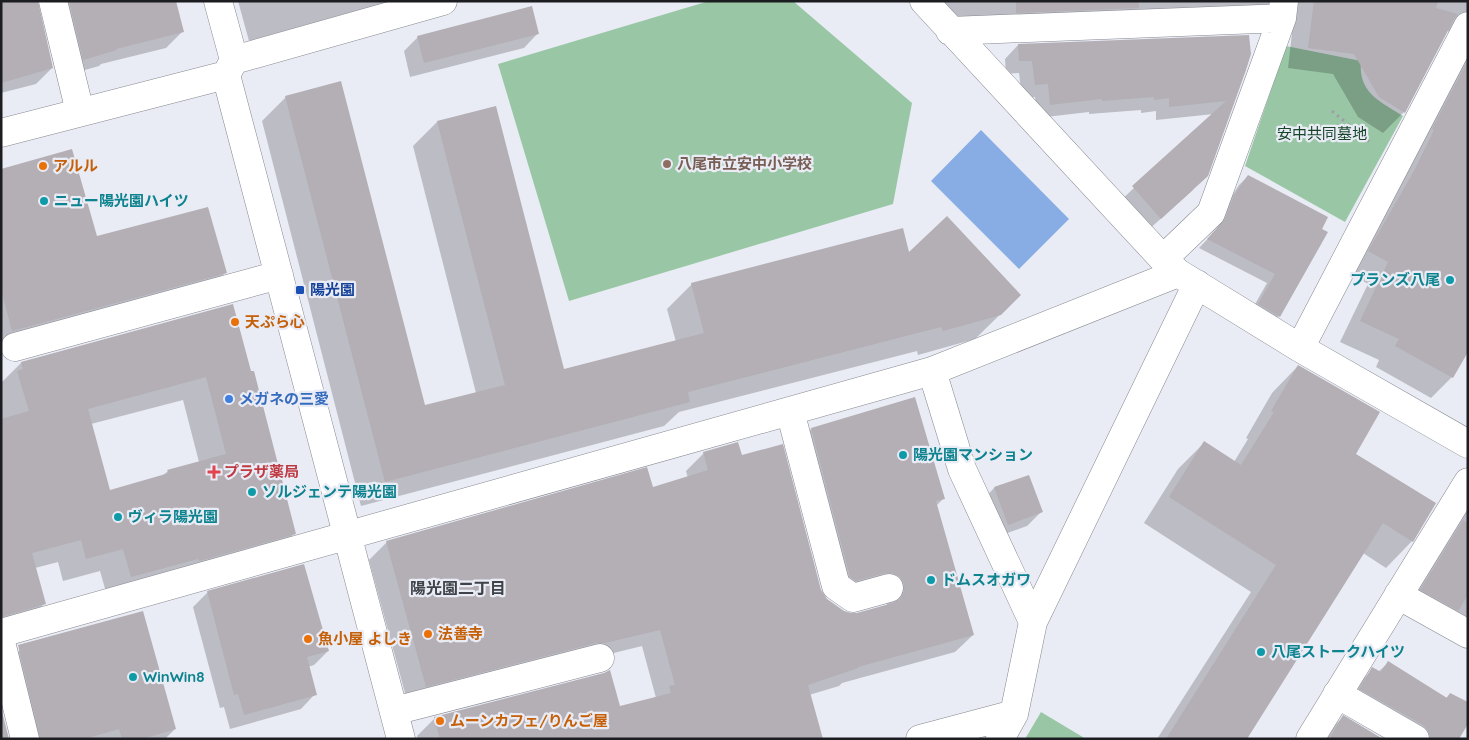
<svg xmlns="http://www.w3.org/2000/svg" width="1469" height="740" font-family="Quicksand,'Noto Sans JP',sans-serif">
	<rect width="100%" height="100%" fill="#eaecf5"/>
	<path fill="#99c7a5" d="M709 1H793L912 103 893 204 569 301 498 64Z
		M1286 46 1361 61C1358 93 1380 101 1403 116L1345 222 1245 166Z
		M1041 712 1086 739H1025Z"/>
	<path fill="#88ace4" d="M981 130 1069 219 1019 269 931 181Z"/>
	<path fill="#0003" fill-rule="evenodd" d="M1 1H175L182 32 166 48 101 64 99 66 67 75 41 2H37L52 68 36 84 1 93Z
		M238 1H399L367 12 366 8 249 41Z
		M915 1H1468V349L1452 377 1431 398 1376 367 1379 360 1340 342 1368 284 1348 272 1455 33 1447 31 1404 112 1383 133 1358 117 1333 74 1288 68 1293 24 949 35Z
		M538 33 524 48 410 77 404 51 418 37Z
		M1018 45 1249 54 1193 190 1147 231 1120 201 1214 114 1156 120V111L1141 113V110L1089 114V112L1037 118 1035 97 1022 98 1019 73 1006 74 1005 59Z
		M286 97 424 407 476 393 413 146 437 122 495 107 563 371 676 342 667 309 692 284 909 254 1020 295 975 339 918 355 917 351 679 412 664 426 361 506 262 121Z
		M1 171 97 237 225 273 205 294 1 349Z
		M1248 176 1326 232 1279 316 1270 325 1250 313 1267 283 1199 248 1217 229 1226 205 1239 185Z
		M232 305 295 533 271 557 108 599 100 571 63 581 58 562 35 568 44 604 21 627 1 633V383L21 363ZM183 400 199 462 168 471 162 476 109 491 91 424Z
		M1298 366 1355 455 1435 504 1412 541 1386 568 1363 553 1246 739H1157L1251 592 1144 523 1178 469 1204 443 1234 462 1248 439 1246 438 1272 393Z
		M811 429 944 498 936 506 973 635 955 652 842 683 839 686 809 695 822 739H418L417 736 435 718 619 708 656 698 642 646 408 704 369 560 387 542 652 489 688 478 686 471 704 453 741 457 826 600 843 612 851 615 887 606V602L838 598 794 447Z
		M1028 476 1041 512 1027 526 993 538 980 503 994 488Z
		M1468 506V622L1408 603Z
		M208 592 328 651 314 665 308 667 315 694 301 709 230 729 224 707 220 708 193 607Z
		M26 644 175 729 165 739H21L10 660Z
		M1388 663 1446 698 1450 694 1458 739H1414L1349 700 1362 680 1373 669 1378 672Z
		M1343 717 1381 739H1325L1332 728Z"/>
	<path fill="#b4aeb5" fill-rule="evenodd" d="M1 1H38L53 68 1 83Z
		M69 1H176L184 32 116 49 117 50 83 60Z
		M1016 1H1139V8L1016 13Z
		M1314 1H1438L1436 8 1458 14 1454 19 1405 113 1379 97 1354 54 1308 48Z
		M532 6 539 34 424 63 417 36Z
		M1249 35 1251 54 1246 70 1208 176 1161 219 1132 186 1226 101 1169 107V98L1154 100V97L1102 101V99L1050 105 1048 84 1035 85 1032 61H1019L1018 44Z
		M1468 60V352L1453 378 1395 346 1399 339 1360 321 1388 262 1368 251 1414 171 1434 130 1432 129Z
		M341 81 425 405 505 385 437 121 496 106 564 369 704 333 691 283 903 228 909 252 947 216 1021 295 1001 315 943 331 941 327 688 392 690 402 385 482 285 96Z
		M72 149 97 236 208 207 227 273 12 331 1 289V169Z
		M1248 175 1328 217 1322 229 1328 232 1280 317 1258 304 1275 274 1207 239 1225 219 1234 195Z
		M233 304 251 371H254L296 534 199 561 198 559 131 577 123 549 86 559 81 540 32 553 46 604 1 617V419L29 411 17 371 23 369 21 362ZM206 377 226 454 167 470 169 473 110 490 88 409Z
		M1298 365 1380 412 1356 454 1436 503 1413 542 1383 523 1247 739H1166L1276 565 1169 497 1204 441 1241 465 1274 412 1271 411Z
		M915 397 945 499 936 501 974 635 858 667V668L808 685 823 739H440L434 717 604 673 610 670 620 706 671 693 669 686 675 685 660 630 605 643H596L426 687 386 541 647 467 653 487 708 470 703 452 738 442 742 455 783 444 821 590 827 599 844 611 851 613H857L893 603 900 599 904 592V584L900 577 892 573H885L856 581 850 577 811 428Z
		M1029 475 1043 512 1008 525 994 487Z
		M1463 520 1468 524V595L1458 611 1420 590Z
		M304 564 329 651 307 657 317 695 244 715 238 694 234 695 207 591Z
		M143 611 176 729 142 739H122L119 729 84 739H40L18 645Z
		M1388 661 1447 698 1450 693 1468 702V724L1459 739H1431L1428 731 1423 725 1359 689 1372 667 1381 672Z
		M1 708 9 739H1Z
		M1343 715 1383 739H1329Z"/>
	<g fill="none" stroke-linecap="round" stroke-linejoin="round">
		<defs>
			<path id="minor" d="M53 1 80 112
				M218 1 234 60
				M924 1 1163 259 1178 273 1300 348 1468 444
				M950 31 1282 18
				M1 133 226 75
				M1163 259 1211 213 1282 18 1284 1
				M15 347 279 275
				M1300 348 1468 26
				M932 371 962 469 1033 622
				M790 411 836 586 853 598 889 588
				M1398 595 1468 634
				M1 633 932 371 1178 273
				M1 642 25 739
				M1337 694 1415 739
				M394 711 600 658
				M401 739 226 75 234 60 443 1
				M920 739 1014 714
				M1000 739 1014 714 1033 622 1197 284
				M1310 739 1468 482"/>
		</defs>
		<use href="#minor" stroke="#868890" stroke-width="29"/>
		<path stroke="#9fa0a7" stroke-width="3" stroke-dasharray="2.5 4" stroke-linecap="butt" d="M1332 111 1372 144"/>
		<use href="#minor" stroke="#fff" stroke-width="28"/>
	</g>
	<circle fill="#8d6e63" stroke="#eaecf5" stroke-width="2" cx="667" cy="164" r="5"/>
	<g fill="#e8710a" stroke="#eaecf5" stroke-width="2">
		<circle cx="43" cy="166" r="5"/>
		<circle cx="235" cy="322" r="5"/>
		<circle cx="428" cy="634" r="5"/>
		<circle cx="308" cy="639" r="5"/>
		<circle cx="440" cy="721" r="5"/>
	</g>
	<g fill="#0f9aa8" stroke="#eaecf5" stroke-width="2">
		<circle cx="44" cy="201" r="5"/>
		<circle cx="1450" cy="280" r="5"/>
		<circle cx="903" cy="455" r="5"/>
		<circle cx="252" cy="492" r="5"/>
		<circle cx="118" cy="517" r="5"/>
		<circle cx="931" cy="580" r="5"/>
		<circle cx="1261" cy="652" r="5"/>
		<circle cx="133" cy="677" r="5"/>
	</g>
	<rect fill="#1a4fb4" stroke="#eaecf5" stroke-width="2" x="295" y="285" width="10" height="10" rx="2.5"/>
	<circle fill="#3f7fe0" stroke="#eaecf5" stroke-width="2" cx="229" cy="399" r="5"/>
	<path fill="#e0444e" stroke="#eaecf5" stroke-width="2" d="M211.5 464.5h5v5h5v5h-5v5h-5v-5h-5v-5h5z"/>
	<g text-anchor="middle" stroke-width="4.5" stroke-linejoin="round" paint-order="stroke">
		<g font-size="15" fill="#164528" stroke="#eaecf5">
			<text x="1322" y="139">安中共同墓地</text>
		</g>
		<g font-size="15" font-weight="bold" fill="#785e54" stroke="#eaecf5" text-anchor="start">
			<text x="677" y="169">八尾市立安中小学校</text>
		</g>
		<g font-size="15" font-weight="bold" fill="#c56008" stroke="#eaecf5" text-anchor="start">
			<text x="53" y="171">アルル</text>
			<text x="245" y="327">天ぷら心</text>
			<text x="438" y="639">法善寺</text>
			<text x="318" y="644">魚小屋 よしき</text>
			<text x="450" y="726">ムーンカフェ/りんご屋</text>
		</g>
		<g font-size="15" font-weight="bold" fill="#0d838f" stroke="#eaecf5" text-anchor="start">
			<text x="54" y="206">ニュー陽光園ハイツ</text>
			<text x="1440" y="285" text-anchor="end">プランズ八尾</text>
			<text x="913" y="460">陽光園マンション</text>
			<text x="262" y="497">ソルジェンテ陽光園</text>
			<text x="128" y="522">ヴィラ陽光園</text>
			<text x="941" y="585">ドムスオガワ</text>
			<text x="1271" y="657">八尾ストークハイツ</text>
			<text x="143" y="682">WinWin8</text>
		</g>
		<g font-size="15" font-weight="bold" fill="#164399" stroke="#eaecf5" text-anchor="start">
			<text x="310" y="295">陽光園</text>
		</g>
		<g font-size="15" font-weight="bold" fill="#366cbe" stroke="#eaecf5" text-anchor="start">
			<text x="239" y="404">メガネの三愛</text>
		</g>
		<g font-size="15" font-weight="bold" fill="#be3a42" stroke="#eaecf5" text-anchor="start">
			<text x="224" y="477">プラザ薬局</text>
		</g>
		<g font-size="16" font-weight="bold" fill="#404249" stroke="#eaecf5">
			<text x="458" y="594">陽光園二丁目</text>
		</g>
	</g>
	<rect width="1469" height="740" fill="none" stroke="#1c1d20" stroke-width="5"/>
</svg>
